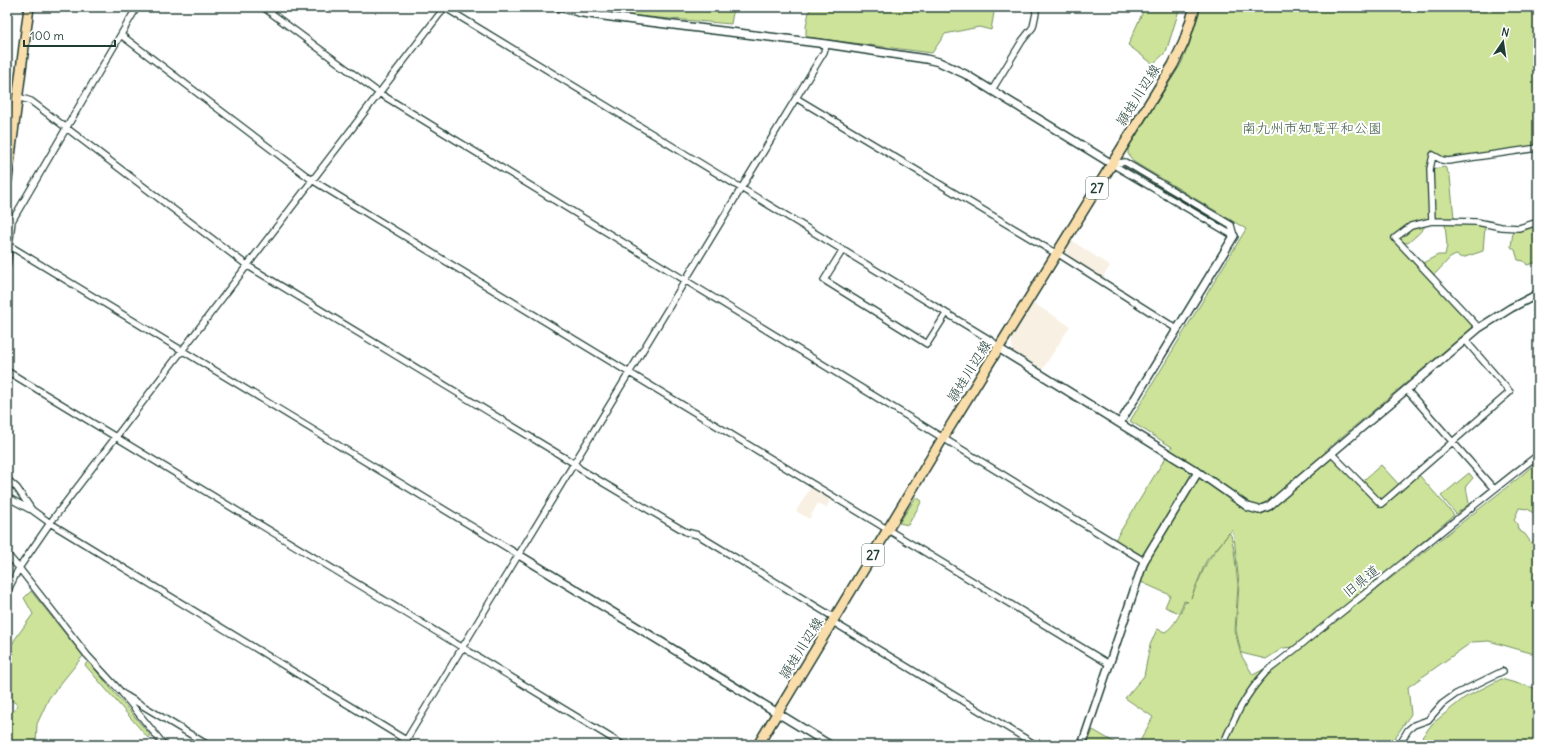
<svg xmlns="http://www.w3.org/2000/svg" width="1545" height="752" font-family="Delius,'Klee One',sans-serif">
	<rect width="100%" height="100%" fill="#fff"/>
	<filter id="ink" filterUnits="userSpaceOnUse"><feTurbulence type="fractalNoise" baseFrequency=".025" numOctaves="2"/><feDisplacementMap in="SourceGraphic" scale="8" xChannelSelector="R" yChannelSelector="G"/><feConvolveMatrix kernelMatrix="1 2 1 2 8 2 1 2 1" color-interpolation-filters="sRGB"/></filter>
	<g filter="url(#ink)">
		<path fill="#f8f0e2" d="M1071 240 1110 266 1102 278 1066 255 1065 248Z
			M1033 303 1070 326 1043 369 1014 352 1012 346V337Z
			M811 487 831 499 826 508 818 503 809 519 796 511Z"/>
		<path fill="#cce399" stroke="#769066" d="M585 7H734L731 24 613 14Z
			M810 7H995L991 30 979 27 945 34 932 53 806 37V26Z
			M1145 7H1180L1166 52 1153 64 1128 45Z
			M1201 7H1538V146L1449 159 1442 157 1432 150 1428 168 1430 216C1427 228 1417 235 1408 243L1402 242 1474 326 1325 451 1358 485 1381 465 1403 489 1419 475 1454 515 1412 551 1294 647 1283 648 1266 659 1241 653 1236 630 1239 584 1234 537 1232 530 1206 561 1191 598 1207 562 1229 533 1231 535 1234 550 1238 585 1235 631 1241 655 1253 675 1299 650 1516 480 1538 461V517L1528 509 1519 508 1514 520 1517 524 1518 530 1525 534 1532 544 1538 533V655L1489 641 1472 642 1408 687 1411 714 1392 742 1385 745H1138L1153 717 1125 698 1144 676 1150 645 1157 629 1165 632C1175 626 1181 612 1185 602H1188L1184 601 1179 613 1165 607 1170 595 1141 582 1149 560 1115 540 1172 447 1130 421 1246 229 1134 162 1128 154V148L1181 64 1189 45Z
			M1445 167 1450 176 1454 218 1433 219 1431 169Z
			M1445 224H1475L1485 226 1483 251 1462 258 1456 255 1450 258 1434 275 1423 263 1438 255H1445L1447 246Z
			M1538 225V262L1527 265 1524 261 1518 260 1515 250 1511 247 1513 231 1525 230Z
			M1469 473 1473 478 1466 486 1469 504 1456 514 1441 496Z
			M916 497 922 501 908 525 899 523Z
			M31 591 83 656 49 698 37 724 36 745H7V709L13 712 18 705 7 697V653L15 639 33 614 24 598Z
			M88 661 150 735 148 738 85 665Z
			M1501 679 1538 689V745H1416L1432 724 1464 698Z
			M1093 730 1119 745H1087Z"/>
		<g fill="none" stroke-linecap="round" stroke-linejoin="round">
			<defs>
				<path id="minor" d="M263 7 379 93 1144 561
					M444 7 992 341 999 348
					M121 35 312 180 1109 664
					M992 90 1022 41 1033 27 1036 13 1035 7
					M7 93 8 84
					M18 97 31 101 248 266 575 464 580 469 686 532 698 535 835 618
					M796 98 1050 250 1060 255 1177 329
					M1112 164 1125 162 1231 225 1234 236
					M1112 164 1234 236
					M1432 221 1477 222 1501 227 1519 228 1538 222
					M10 246 519 555
					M842 251 824 280 927 344 946 314
					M7 266 12 221 137 7
					M1479 328 1395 238 1411 226 1432 221 1430 169 1433 155 1442 160 1448 161 1538 148
					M7 371 623 745
					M1406 389 1494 489
					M1331 453 1381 504 1510 392 1465 340
					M7 479 17 488 32 510 50 523 414 745
					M7 497 29 509
					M7 554 19 568 87 655 122 693 164 745
					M7 592 19 568 50 523 445 7
					M833 622 1036 745
					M125 695 208 745
					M403 745 824 52 826 44
					M1223 745C1235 716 1245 695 1266 672 1358 601 1446 526 1538 455
					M1399 745 1408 730 1414 725 1428 720 1442 704 1456 694 1503 671"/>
				<path id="tertiary" d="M559 7 582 13 626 19 826 44 926 59 939 62 965 74 1112 164
					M999 348 1003 351 1198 472 1248 507 1259 510 1269 506 1479 328 1511 308 1538 294
					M1120 423 1234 236
					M519 555 830 745
					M1082 745 1144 561 1198 472"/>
				<path id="primary" d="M7 180 29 7
					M758 745 943 438 1173 65 1184 42 1195 7"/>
			</defs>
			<use href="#minor" stroke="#1f3d34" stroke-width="8"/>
			<use href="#tertiary" stroke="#1f3d34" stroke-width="10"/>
			<use href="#primary" stroke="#1f3d34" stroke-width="12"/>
			<use href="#minor" stroke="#fff" stroke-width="5.5"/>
			<use href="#tertiary" stroke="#fff" stroke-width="7"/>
			<use href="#primary" stroke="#f9deab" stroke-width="9"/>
		</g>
	</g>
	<g text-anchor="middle" stroke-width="4" stroke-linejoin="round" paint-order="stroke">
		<g fill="#fff" stroke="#627771" stroke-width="1">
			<rect x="1086" y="177" width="22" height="22" rx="3"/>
			<rect x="862" y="544" width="22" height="22" rx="3"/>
		</g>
		<g font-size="13" font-weight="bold" fill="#1f3d34">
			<text x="1097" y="193">27</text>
			<text x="873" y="560">27</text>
		</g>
		<g font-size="14" fill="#1f3d34" stroke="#fff">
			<text transform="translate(1138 95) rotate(-58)" y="5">頴娃川辺線</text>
			<text transform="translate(969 371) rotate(-58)" y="5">頴娃川辺線</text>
			<text transform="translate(1361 581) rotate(-39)" y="5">旧県道</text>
			<text transform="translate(801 648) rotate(-58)" y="5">頴娃川辺線</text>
		</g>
		<g font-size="14" fill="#425e48" stroke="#fff">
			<text x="1312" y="133">南九州市知覧平和公園</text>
		</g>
	</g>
	<rect width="1545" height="752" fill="none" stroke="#fff" stroke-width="24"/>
	<rect x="12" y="12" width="1521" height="728" fill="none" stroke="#1f3d34" stroke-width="1.5" filter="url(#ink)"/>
	<g transform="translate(1503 42) rotate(13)" stroke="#ffffff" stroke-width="3" paint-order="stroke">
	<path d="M0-3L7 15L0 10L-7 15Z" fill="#1f3d34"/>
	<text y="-6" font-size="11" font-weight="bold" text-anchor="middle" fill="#1f3d34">N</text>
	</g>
	<path d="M24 40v6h91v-6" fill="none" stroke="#1f3d34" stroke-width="2"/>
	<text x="30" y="40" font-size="12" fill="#1f3d34" stroke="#ffffff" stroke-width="3" paint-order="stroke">100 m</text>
</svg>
